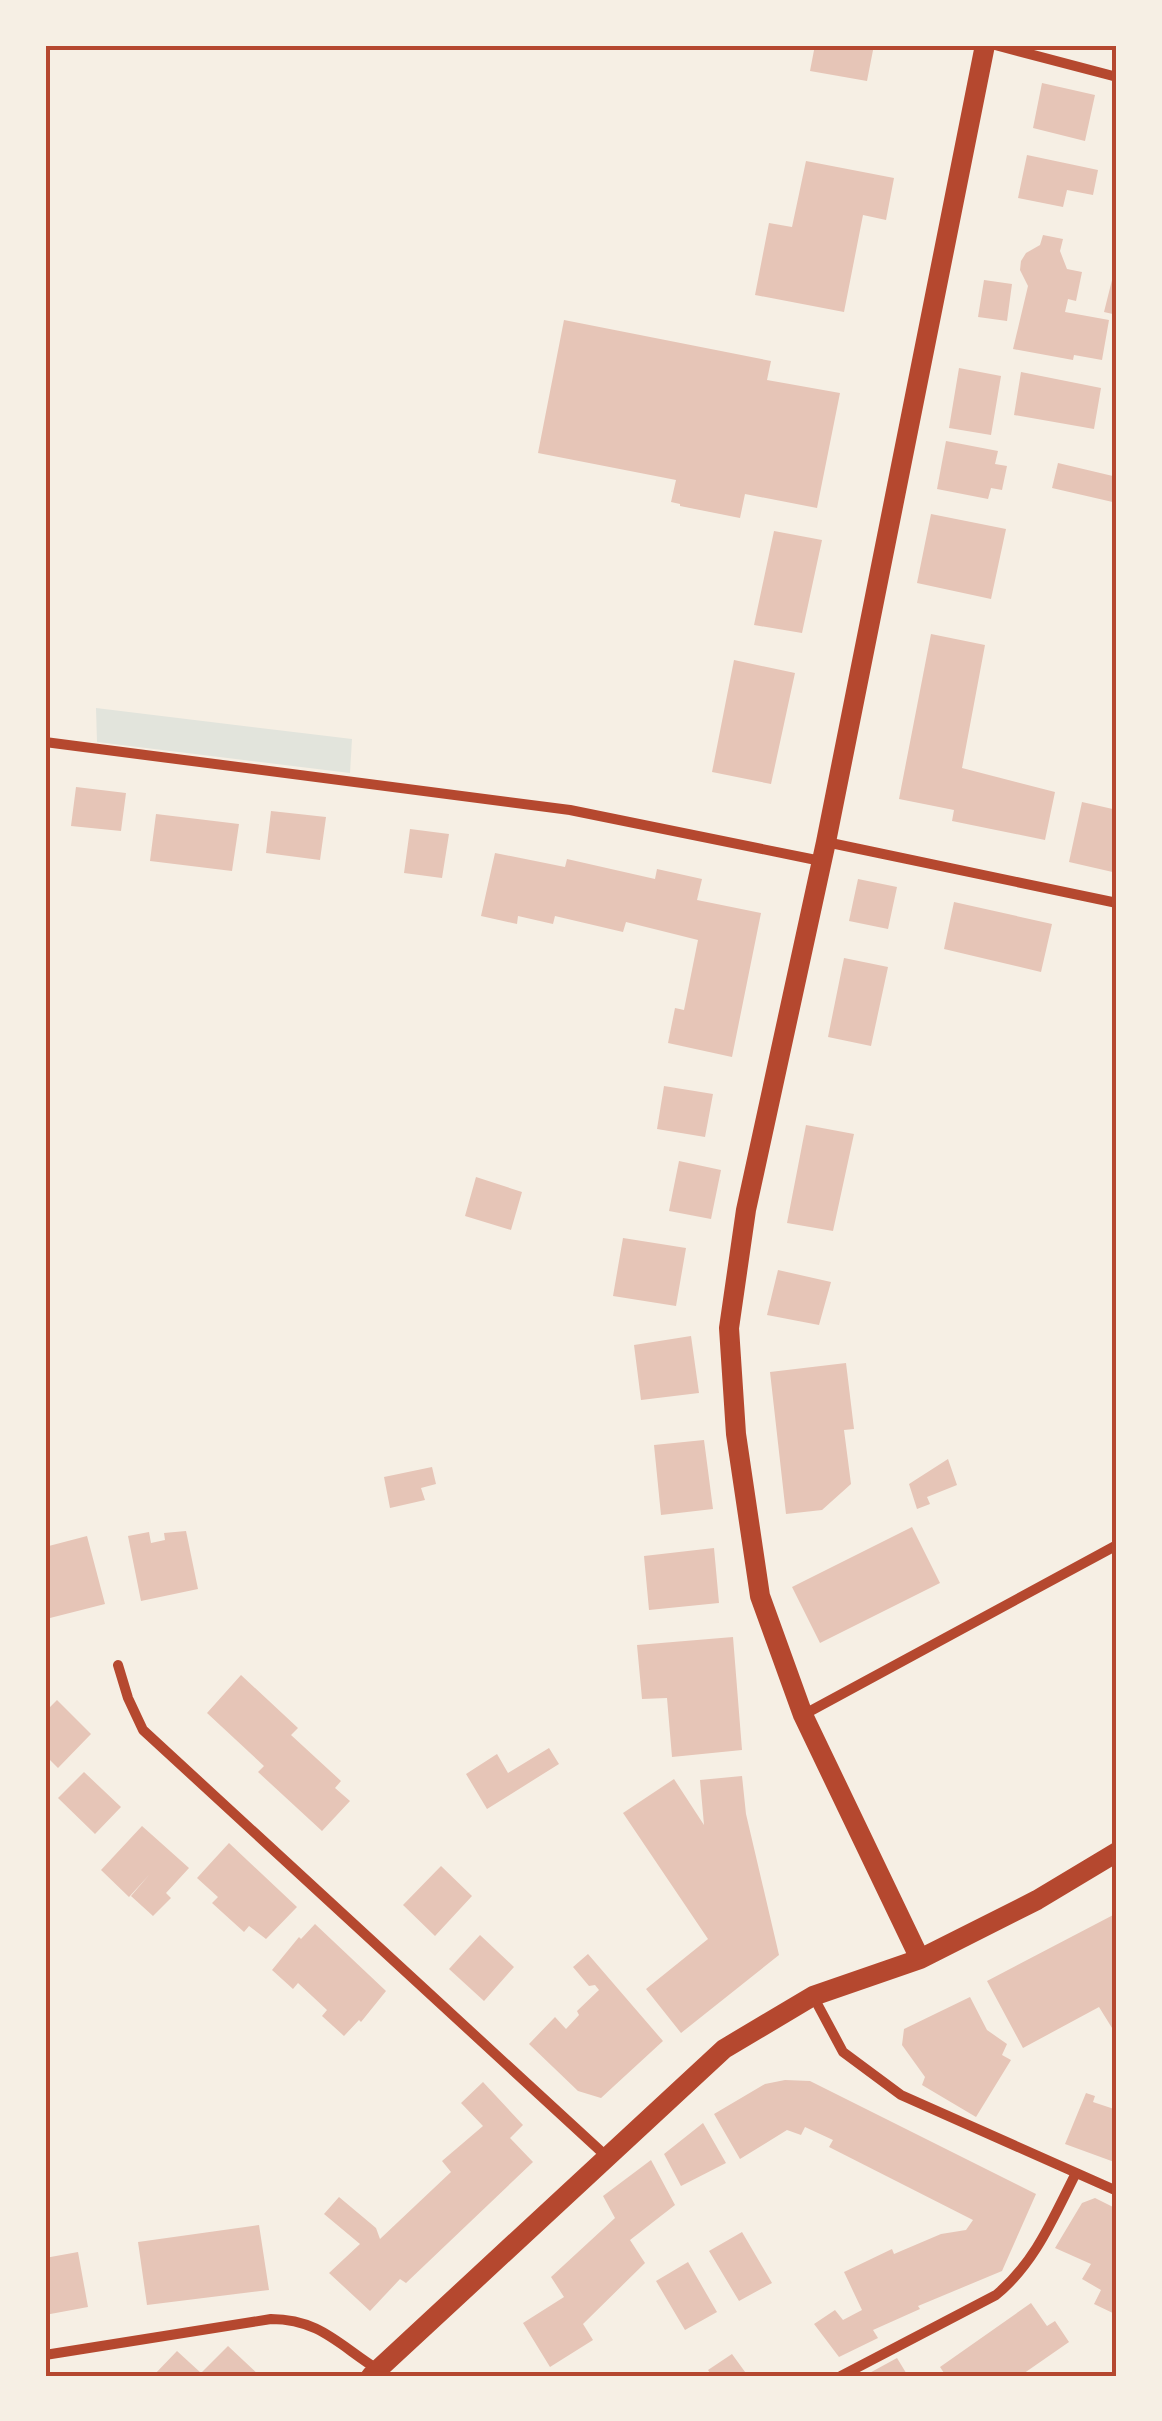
<svg xmlns="http://www.w3.org/2000/svg" width="1162" height="2421" font-family="Barlow,sans-serif">
	<rect width="100%" height="100%" fill="#f6efe4"/>
	<path fill="#e2e4dc" d="M96 708 352 739 350 773 97 742Z"/>
	<path fill="#e6c5b7" d="M815 45H874L867 81 810 71Z
		M1042 83 1095 95 1085 141 1033 128Z
		M1027 155 1098 170 1093 195 1067 190 1063 207 1018 198Z
		M806 161 894 178 886 220 863 215 844 312 755 295 769 223 792 227Z
		M1043 235 1063 239 1060 251 1067 269 1082 272 1076 301 1068 299 1065 312 1109 320 1102 360 1074 355 1073 360 1013 349 1028 286 1020 270 1021 261 1026 253 1040 245Z
		M1116 264H1117V315L1104 312Z
		M984 280 1012 284 1007 321 978 317Z
		M564 320 771 361 767 380 840 393 817 508 745 494 740 518 680 506V504L671 502 676 480 538 453Z
		M959 368 1001 376 991 435 949 428Z
		M1021 372 1101 388 1094 429 1014 415Z
		M946 441 998 451 995 464 1007 466 1002 490 991 488 988 499 937 489Z
		M1058 463 1117 477V503L1052 488Z
		M931 514 1006 529 991 599 917 583Z
		M774 531 822 540 802 633 754 625Z
		M931 634 985 645 962 768 1055 792 1045 840 952 821 954 810 899 799Z
		M734 660 795 673 771 784 712 772Z
		M76 787 126 793 121 831 71 826Z
		M1082 802 1117 810V873L1069 862Z
		M271 811 326 817 320 860 266 853Z
		M156 814 239 824 232 871 150 861Z
		M410 829 449 834 442 878 404 873Z
		M495 853 565 867 567 859 655 879 657 869 702 879 697 900 761 913 732 1057 668 1043 675 1008 684 1010 698 940 626 922 623 932 555 916 553 924 518 916 517 924 481 916Z
		M858 879 897 887 888 929 849 921Z
		M954 902 1052 924 1041 972 944 949Z
		M844 958 888 967 871 1046 828 1037Z
		M664 1086 713 1094 705 1137 657 1129Z
		M806 1125 854 1134 833 1231 787 1223Z
		M679 1161 721 1170 711 1219 669 1211Z
		M476 1177 522 1192 511 1230 465 1216Z
		M623 1238 686 1248 676 1306 613 1296Z
		M778 1270 831 1282 819 1325 767 1315Z
		M691 1336 699 1393 641 1400 634 1345Z
		M846 1363 854 1429 844 1430 851 1484 822 1510 786 1514 770 1372Z
		M704 1440 713 1509 661 1515 654 1445Z
		M948 1459 957 1485 927 1497 930 1504 917 1509 909 1484Z
		M432 1467 436 1484 421 1488 425 1500 390 1508 384 1477Z
		M912 1527 940 1583 820 1643 792 1587Z
		M186 1531 198 1589 141 1601 128 1536 149 1532 151 1543 165 1540 164 1533Z
		M87 1536 105 1604 50 1618 45 1597V1547Z
		M714 1548 719 1603 649 1610 644 1556Z
		M733 1637 742 1750 672 1757 667 1698 642 1699 637 1645Z
		M241 1675 298 1728 291 1735 341 1781 335 1788 350 1801 322 1831 258 1772 264 1766 207 1713Z
		M57 1700 91 1734 58 1768 45 1755V1712Z
		M549 1748 559 1764 487 1809 466 1774 497 1754 508 1773Z
		M84 1772 121 1807 95 1834 58 1798Z
		M742 1776 746 1814 779 1955 681 2033 646 1989 708 1939 623 1813 674 1779 704 1825 700 1780Z
		M142 1826 189 1868 166 1893 171 1898 153 1916 131 1896 149 1875 129 1897 101 1870Z
		M229 1843 297 1907 266 1939 249 1926 244 1932 212 1903 218 1897 197 1878Z
		M441 1866 472 1896 435 1936 403 1905Z
		M1117 1913V2036L1099 2007 1023 2048 987 1981Z
		M315 1924 386 1991 361 2022 359 2020 344 2036 322 2016 327 2010 298 1983 293 1989 272 1970 299 1937 301 1939Z
		M480 1935 514 1967 484 2001 449 1969Z
		M588 1954 663 2041 601 2098 578 2091 529 2044 555 2017 566 2029 579 2015 577 2011 599 1990 595 1985 589 1986 573 1967Z
		M970 1997 987 2030 1007 2044 1002 2055 1011 2060 976 2117 922 2085 925 2077 902 2045 904 2029Z
		M785 2080 810 2081 1036 2194 1002 2271 918 2306 920 2309 873 2330 878 2338 839 2357 814 2324 835 2310 843 2320 862 2310 844 2272 892 2249 894 2254 941 2234 966 2230 973 2220 829 2147 833 2140 805 2127 801 2135 787 2130 740 2159 714 2114 765 2084Z
		M483 2082 523 2125 510 2138 533 2162 406 2283 400 2279 370 2311 329 2273 360 2244 324 2214 339 2197 376 2228 380 2239 451 2172 442 2161 483 2126 461 2103Z
		M1086 2093 1095 2096 1093 2102 1117 2110V2163L1065 2144Z
		M703 2123 726 2163 681 2186 664 2154Z
		M651 2160 675 2205 630 2240 645 2263 583 2324 593 2340 550 2367 523 2323 564 2297 551 2277 615 2218 603 2196Z
		M1095 2198 1117 2209V2315L1094 2304 1101 2290 1082 2279 1091 2264 1055 2248 1082 2203Z
		M259 2225 269 2290 147 2305 138 2242Z
		M742 2232 772 2283 739 2301 709 2251Z
		M78 2252 88 2307 45 2315V2258Z
		M688 2262 717 2312 685 2330 656 2281Z
		M1031 2303 1047 2326 1055 2321 1069 2342 1020 2376H946L940 2367Z
		M228 2346 260 2376H153L177 2351 201 2373Z
		M732 2354 748 2376H712L708 2370Z
		M897 2358 908 2376H864Z"/>
	<g fill="none" stroke-linecap="round" stroke-linejoin="round">
		<path stroke="#b5482f" stroke-width="10" d="M995 45 1117 77
			M45 742 570 810 821 861
			M826 842 1117 903
			M118 1665 128 1698 143 1730 606 2156
			M803 1715 1117 1545
			M813 1996 843 2052 901 2095 1117 2191
			M45 2355 271 2319C319 2319 339 2345 377 2369
			M841 2376 996 2295C1035 2263 1053 2218 1076 2173"/>
		<path stroke="#b5482f" stroke-width="20" d="M920 1959 803 1715 760 1596 736 1434 729 1328 746 1210 826 842 985 45
			M371 2376 724 2049 813 1996 920 1959 1037 1900 1117 1852"/>
	</g>
	<rect width="1162" height="2421" fill="none" stroke="#f6efe4" stroke-width="95"/>
	<rect x="48" y="48" width="1066" height="2326" fill="none" stroke="#b5482f" stroke-width="4"/>
</svg>
